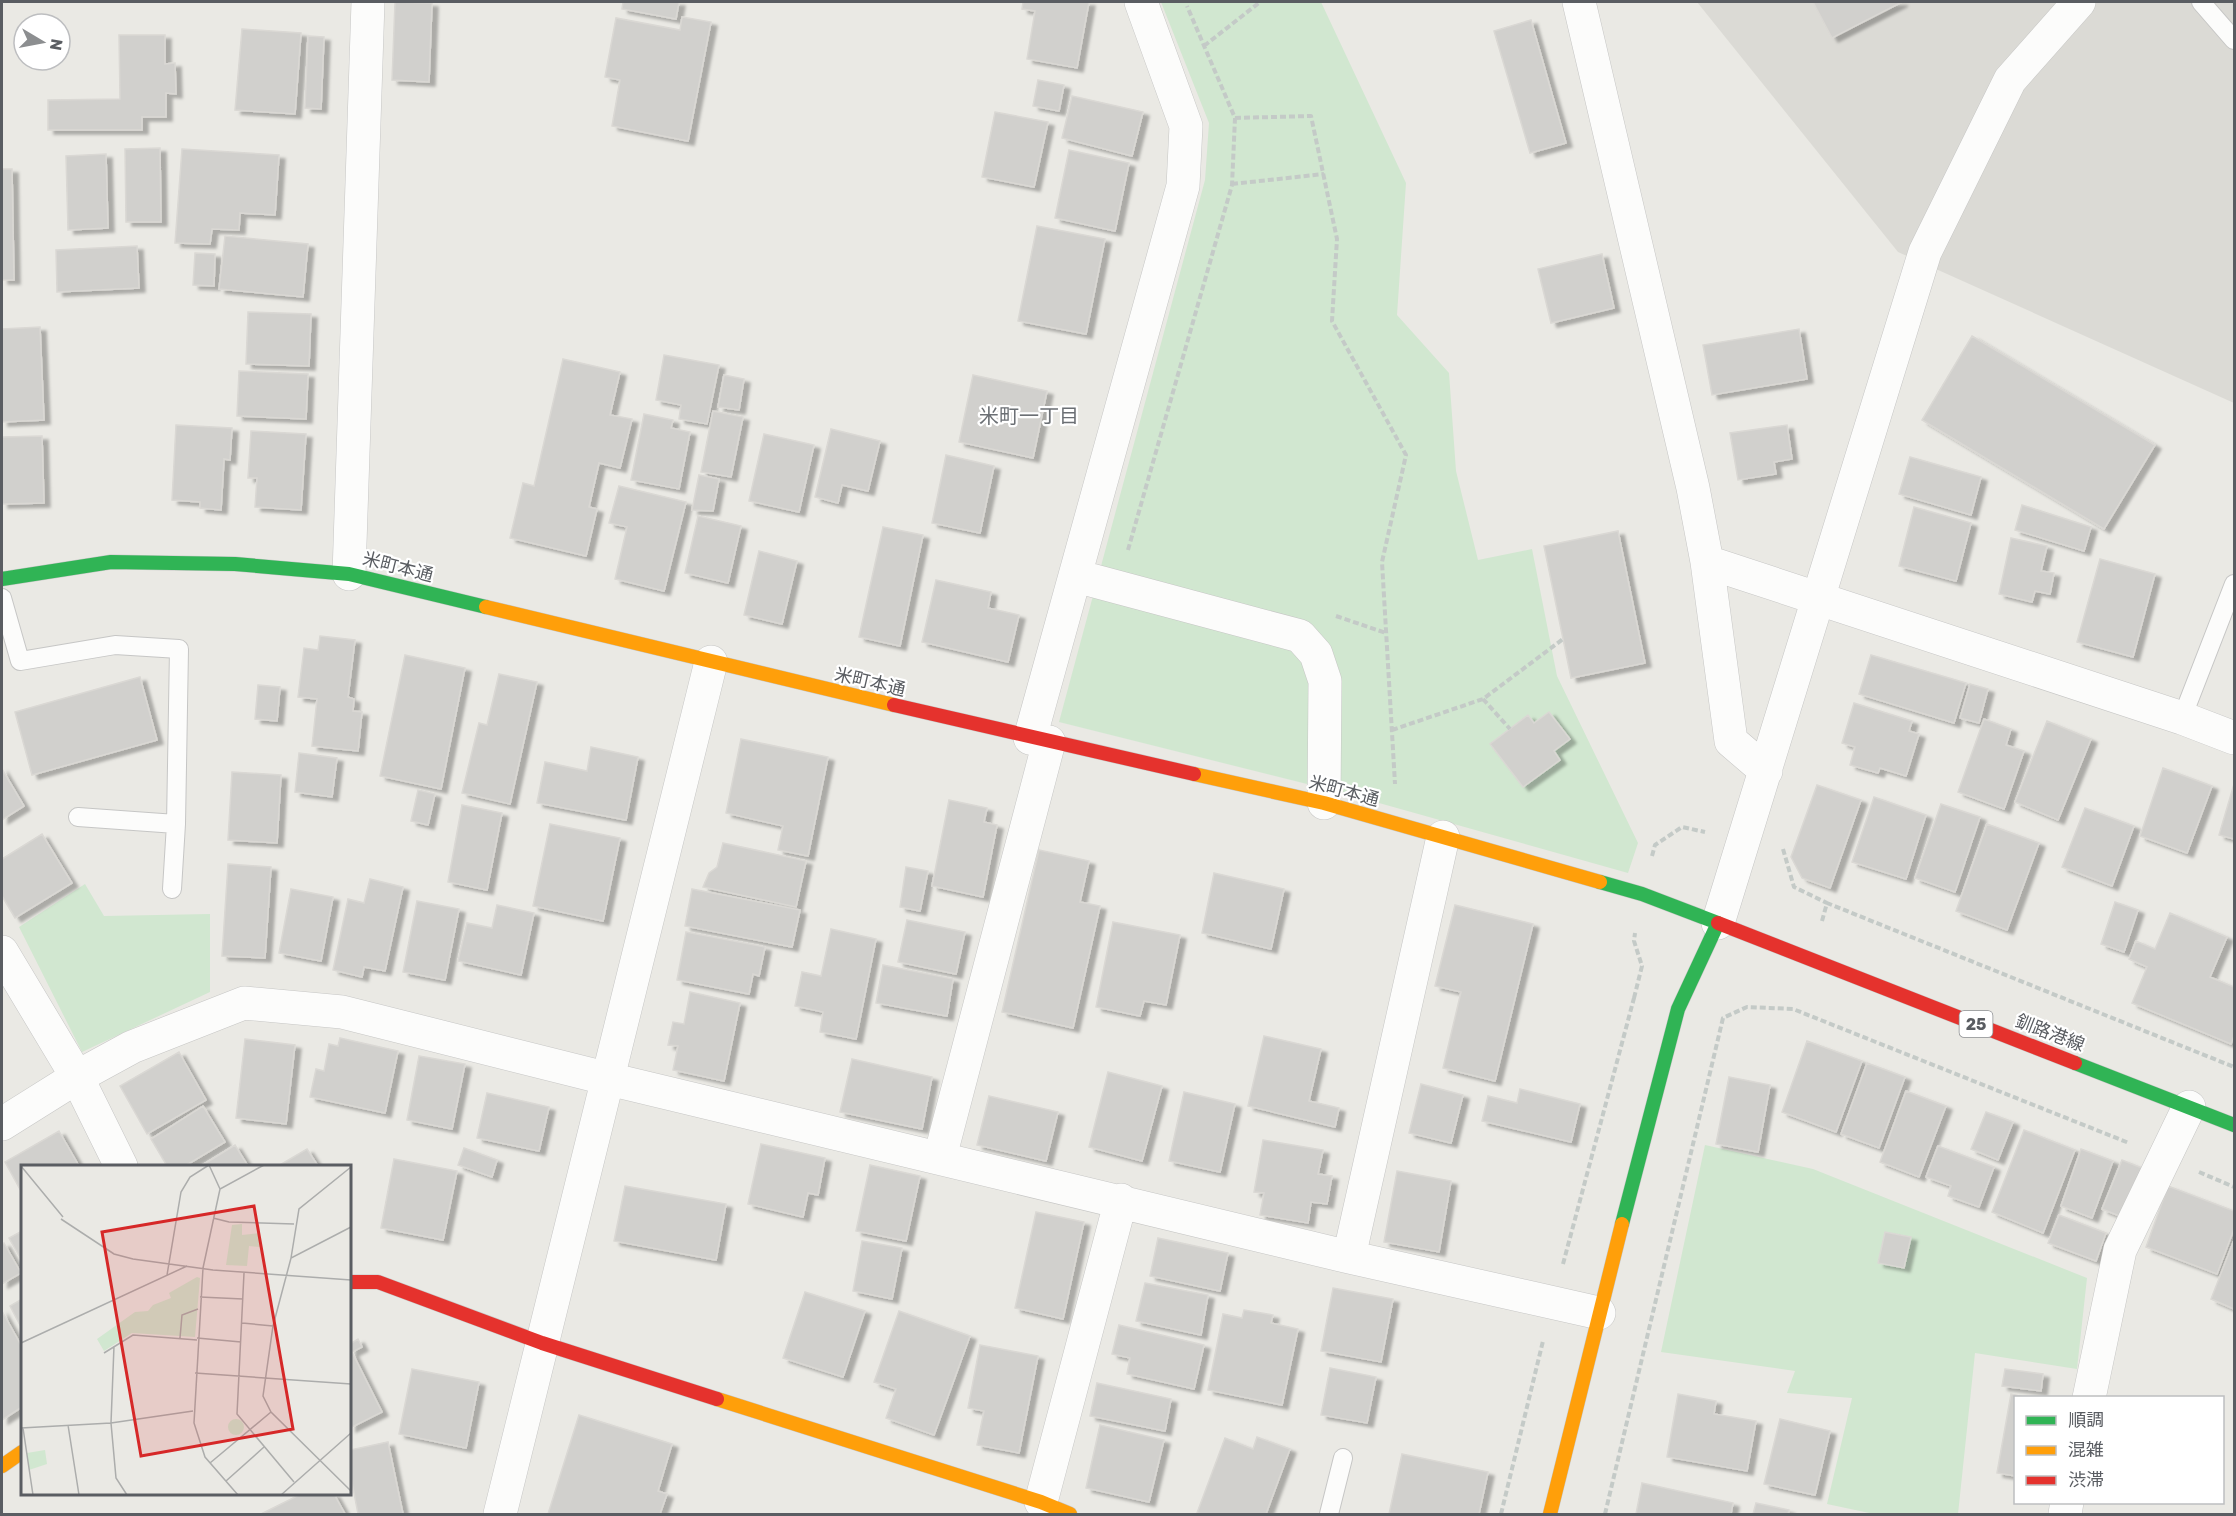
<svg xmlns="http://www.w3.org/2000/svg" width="2236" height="1516" font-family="Rubik,'Noto Sans JP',sans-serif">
	<defs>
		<filter id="shadow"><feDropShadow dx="6" dy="4" stdDeviation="1.5" flood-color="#0004"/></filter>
	</defs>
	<rect width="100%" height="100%" fill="#eae9e4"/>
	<path fill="#dbdad5" d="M1697 2H2234V403L1898 252Z"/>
	<path fill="#d1e7d0" d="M1161 2H1321L1406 183 1397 315 1449 373 1456 471 1478 560 1532 549 1557 676 1638 843 1628 873 1347 794 1059 722 1205 180 1209 123Z
		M85 884 104 916 210 914V992L82 1052 19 927Z
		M1705 1145 1813 1169 2087 1278 2077 1369 1975 1353 1958 1514H1874L1827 1504 1852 1398 1787 1393 1795 1371 1661 1352Z"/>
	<path fill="#d1d0cd" stroke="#dad8d4" stroke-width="1.5" filter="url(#shadow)" d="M395 2 432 3 429 82 392 80Z
		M623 2H679L676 19 622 9Z
		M1023 2H1089L1077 68 1027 59 1035 11 1022 9Z
		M1813 2H1902L1832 38Z
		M682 17 711 22 688 141 612 126 620 80 605 77 616 18 680 30Z
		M1531 20 1566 143 1530 153 1494 31Z
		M242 29 301 33 295 114 235 110Z
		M119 35H165V64L175 63 176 94 166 93V117H142V130H48V100L120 99Z
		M308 36 324 37 321 109 305 108Z
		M1038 80 1064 85 1059 111 1033 106Z
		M1072 96 1143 112 1132 156 1062 138Z
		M995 112 1048 122 1034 187 982 177Z
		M160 148 161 222H126L125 149Z
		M182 149 279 155 275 215 240 213 239 230 212 229 210 244 175 243Z
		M1069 150 1129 163 1115 231 1055 218Z
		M106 154 108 228 68 230 66 156Z
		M2 169H12L14 280H2Z
		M1037 226 1105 239 1086 334 1018 321Z
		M225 236 308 244 303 297 219 289Z
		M137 246 139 288 57 292 56 250Z
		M195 253 215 254 214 286 193 285Z
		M1602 254 1614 308 1551 323 1538 269Z
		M248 312 311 314 309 366 246 364Z
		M40 327 44 420 2 422V329Z
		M1799 329 1807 379 1712 395 1703 345Z
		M1972 336 2155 445 2104 529 1922 420Z
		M664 355 719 365 707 424 679 419 681 405 656 400Z
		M563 359 620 372 610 415 632 419 620 468 599 463 589 507 597 509 586 556 510 538 523 483 534 486Z
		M239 371 308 374 306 419 237 416Z
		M724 375 744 379 739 410 718 407Z
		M973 375 1047 391 1033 458 959 442Z
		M713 411 743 417 731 477 701 472Z
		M644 414 673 420 671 428 690 432 679 489 631 480Z
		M176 425 232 428 230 460 224 459 221 510 200 508V502L172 500Z
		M1787 425 1792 459 1774 462 1776 474 1738 480 1730 433Z
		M831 429 880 441 868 491 842 485 838 503 815 497Z
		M251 431 306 434 301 510 255 507 257 478H248Z
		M764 434 814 445 799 512 749 501Z
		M42 436 44 503 2 504V437Z
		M946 455 994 466 980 533 932 523Z
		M1910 457 1981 477 1971 515 1899 494Z
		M699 475 719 479 713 511 692 510Z
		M619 486 686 502 664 591 615 579 627 527 609 523Z
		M2022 505 2091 527 2084 551 2015 530Z
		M1914 507 1971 523 1956 581 1899 566Z
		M698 516 741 526 728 583 685 573Z
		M883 527 923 535 900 646 859 637Z
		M1618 531 1645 663 1571 678 1544 546Z
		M2011 538 2047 546 2041 571 2054 573 2050 594 2035 591 2032 602 1999 594Z
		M759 551 797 561 782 624 744 615Z
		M2100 559 2155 574 2133 657 2077 642Z
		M936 580 991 592 988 608 1019 615 1008 662 922 642Z
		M320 636 355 640 348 697 354 699 353 711 362 712 358 751 312 746 317 699 298 697 304 648 318 650Z
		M405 655 465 668 441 789 380 776Z
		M1871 655 1966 683 1954 723 1859 694Z
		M499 674 537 682 510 804 462 793 479 723 487 725Z
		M140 677 157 740 32 775 15 712Z
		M1970 684 1988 689 1979 723 1960 718Z
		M258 685 280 687 277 721 255 719Z
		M1854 703 1912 721 1909 731 1919 734 1906 776 1880 768 1878 773 1850 765 1855 747 1842 743Z
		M1549 712 1570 739 1554 751 1560 760 1523 787 1490 744 1528 715 1534 723Z
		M1984 719 2011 729 2006 745 2024 751 2004 809 1958 792Z
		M2047 721 2091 739 2058 820 2015 802Z
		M741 739 828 757 808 856 778 850 783 826 726 813Z
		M591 747 638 757 626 820 537 803 545 762 587 771Z
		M299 753 337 758 332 797 295 792Z
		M2163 768 2212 786 2187 853 2140 836Z
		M2 769 24 806 2 820Z
		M232 772 281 775 277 843 228 840Z
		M2234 784V839L2219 835Z
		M1817 785 1861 800 1830 888 1802 878 1791 857Z
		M418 790 435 794 428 825 411 821Z
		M1874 797 1926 815 1906 879 1852 862Z
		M949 800 987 808 984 822 997 825 983 897 932 886Z
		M1941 804 1980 817 1955 892 1915 878Z
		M462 805 502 813 487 890 448 882Z
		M2085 808 2134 826 2112 886 2062 867Z
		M550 824 620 838 603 921 533 906Z
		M1987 824 2039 843 2007 930 1956 911Z
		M42 834 72 883 15 918 2 896V859Z
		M723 843 806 861 796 907 703 887 709 873 717 867Z
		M1039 850 1089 861 1080 902 1100 906 1073 1028 1002 1012Z
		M228 864 271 867 265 958 222 956Z
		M906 867 928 871 920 911 900 907Z
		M1214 873 1284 889 1271 949 1202 933Z
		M370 879 403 887 385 971 364 967 362 977 333 970 348 899 364 903Z
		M291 889 333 897 321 961 279 953Z
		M692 889 800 910 792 947 685 926Z
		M417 901 459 909 445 980 403 972Z
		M2115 902 2138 910 2124 952 2101 944Z
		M497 905 534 913 521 975 458 961 467 923 492 928Z
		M1455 905 1533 924 1495 1081 1443 1068 1461 992 1435 986Z
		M2170 913 2227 937 2210 977 2234 987V1036L2231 1044 2132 1003 2147 967 2129 959 2136 941 2155 949Z
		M907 920 965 932 956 974 898 962Z
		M1113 922 1180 935 1166 1005 1144 1001 1140 1016 1096 1007Z
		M831 929 876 939 856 1039 820 1032 823 1012 795 1006 802 972 821 976Z
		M686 932 765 947 759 976 753 974 749 994 677 980Z
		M883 965 953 979 947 1016 876 1003Z
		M690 992 740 1003 724 1081 673 1070 678 1046 668 1045 673 1022 684 1024Z
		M1264 1036 1321 1049 1309 1101 1339 1108 1335 1127 1248 1106Z
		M340 1038 398 1051 385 1113 310 1097 316 1069 324 1071 329 1044 338 1046Z
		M245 1039 295 1045 286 1124 236 1118Z
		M1807 1041 1862 1061 1836 1132 1782 1112Z
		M179 1052 206 1100 147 1134 120 1086Z
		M419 1056 465 1064 452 1129 407 1120Z
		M852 1059 932 1077 922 1129 840 1112Z
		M1867 1063 1905 1077 1879 1148 1841 1134Z
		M1108 1072 1162 1086 1142 1161 1089 1147Z
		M1729 1077 1770 1085 1758 1152 1716 1144Z
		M1421 1084 1463 1095 1451 1143 1409 1133Z
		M1520 1089 1580 1104 1571 1142 1482 1121 1488 1096 1517 1103Z
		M1906 1091 1946 1106 1919 1177 1880 1162Z
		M1184 1092 1235 1104 1220 1172 1169 1161Z
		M487 1093 549 1107 539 1151 477 1138Z
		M989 1096 1058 1112 1046 1161 977 1145Z
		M203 1106 225 1142 185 1166H167L151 1139Z
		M1986 1112 2013 1122 1998 1160 1971 1149Z
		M2024 1130 2075 1150 2043 1233 1992 1212Z
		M59 1131 79 1166H22V1193L5 1162Z
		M1263 1140 1323 1150 1318 1174 1332 1176 1327 1204 1311 1202 1308 1223 1260 1215 1264 1193 1254 1192Z
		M761 1144 825 1158 818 1195 808 1193 803 1217 748 1204Z
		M235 1145 248 1166H201Z
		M1938 1146 1994 1167 1979 1207 1948 1196 1951 1186 1926 1177Z
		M464 1148 497 1160 492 1177 458 1165Z
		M307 1149 318 1166H278Z
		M2081 1149 2113 1161 2092 1218 2061 1206Z
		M394 1159 457 1171 443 1240 381 1228Z
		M2122 1160 2142 1168 2122 1217 2102 1209Z
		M870 1165 920 1176 906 1241 856 1231Z
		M1397 1171 1451 1181 1439 1252 1384 1242Z
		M625 1186 726 1204 716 1260 614 1241Z
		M2168 1186 2234 1211V1229L2217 1274 2146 1247Z
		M1036 1212 1084 1222 1063 1319 1015 1308Z
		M2059 1215 2106 1233 2096 1261 2048 1243Z
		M22 1231V1261L9 1238Z
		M1885 1232 1911 1237 1904 1268 1878 1263Z
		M1158 1238 1228 1253 1220 1291 1150 1276Z
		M2234 1240V1309L2211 1299Z
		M862 1241 902 1248 892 1299 853 1291Z
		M4 1243 21 1273 2 1284V1244Z
		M1145 1283 1208 1295 1201 1335 1136 1321Z
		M1333 1288 1393 1299 1381 1362 1321 1351Z
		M805 1292 865 1311 843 1377 783 1358Z
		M22 1299V1329L10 1306Z
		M1244 1310 1273 1315 1271 1323 1298 1329 1282 1405 1208 1390 1223 1314 1242 1318Z
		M2 1311 22 1347V1407L2 1420Z
		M899 1311 970 1336 934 1435 886 1418 896 1389 874 1382Z
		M1119 1325 1204 1345 1194 1389 1127 1374 1130 1358 1112 1354Z
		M358 1339 362 1347 352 1352 382 1412 350 1428V1344Z
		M980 1345 1038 1356 1019 1453 977 1445 984 1411 968 1408Z
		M1330 1368 1376 1377 1367 1423 1321 1415Z
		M412 1369 479 1382 466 1448 399 1434Z
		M2005 1369 2043 1374 2041 1391 2002 1386Z
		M1097 1383 1171 1399 1165 1431 1090 1416Z
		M1678 1394 1716 1401 1714 1414 1756 1421 1747 1471 1667 1457Z
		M2011 1394 2029 1398H2016V1476L1997 1473Z
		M579 1415 672 1444 658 1491 667 1494 660 1514H548Z
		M1780 1419 1830 1431 1815 1495 1764 1484Z
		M1100 1425 1164 1440 1149 1502 1086 1488Z
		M1257 1437 1290 1449 1266 1514H1202L1197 1513 1225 1438 1253 1449Z
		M388 1442 403 1514H358L350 1472V1450Z
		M1402 1454 1488 1472 1479 1514H1389Z
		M1642 1483 1733 1503 1731 1514H1636Z
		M301 1494H334L345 1514H261Z
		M1756 1503 1789 1510 1788 1514H1753Z"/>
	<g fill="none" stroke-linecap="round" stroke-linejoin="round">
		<defs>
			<path id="lane" d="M2201 2 2234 40
				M2 598 20 661 115 645 179 649 176 824 172 889
				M2182 718 2234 584
				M78 817 176 824
				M1329 1514 1343 1458"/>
			<path id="street" d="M1579 2 1693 488 1707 562 1731 741 1766 771
				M1707 562 2182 718 2234 738
				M349 574 368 2
				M1076 576 1300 636 1316 654 1325 681 1324 803
				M1030 738 1183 186 1186 126 1141 2
				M1718 923 1925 252 2010 80 2079 2
				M2 952 77 1077 121 1166
				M2 1124 77 1077 132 1047 244 1003 342 1012 609 1079 1349 1257 1599 1313
				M940 1157 1049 742
				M1349 1257 1443 837
				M2089 1398 2120 1250 2189 1107
				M1041 1502 1121 1200
				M500 1514 711 662
				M2065 1514 2067 1502"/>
			<path id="fast" d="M2 579 111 562 235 564 349 574 486 607
				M1600 882 1642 894 1718 923 1678 1009 1622 1224
				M2075 1063 2234 1125"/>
			<path id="slow" d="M486 607 894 705
				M1194 774 1324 803 1600 882
				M717 1399 1041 1502 1070 1514
				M2 1466 22 1452
				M1550 1514 1622 1224"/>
			<path id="jam" d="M894 705 1194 774
				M1718 923 2075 1063
				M350 1282H378L542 1343 717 1399"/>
		</defs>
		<use href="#lane" stroke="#c6c6c5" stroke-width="20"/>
		<use href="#street" stroke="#c6c6c5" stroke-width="34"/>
		<use href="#fast" stroke="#c7c7c6" stroke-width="15"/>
		<use href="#slow" stroke="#c7c7c6" stroke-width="15"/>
		<use href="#jam" stroke="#c7c7c6" stroke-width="15"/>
		<path stroke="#c4cac7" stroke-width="4" stroke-dasharray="6 3" stroke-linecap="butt" d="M1204 46 1260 2
			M1235 118 1311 116 1337 239 1332 321 1406 455 1382 562 1395 784
			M1232 184 1324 174
			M1128 550 1232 185 1235 118 1187 6
			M1336 616 1386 633
			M1483 699 1510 729
			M1392 730 1483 699 1563 639
			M1783 849 1794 887 1827 903
			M1652 856 1655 845 1682 827 1705 832
			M1822 921 1827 903 2234 1067
			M1634 998 1642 966 1634 941 1635 933
			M2199 1172 2234 1187
			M1563 1264 1634 998
			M1501 1514 1543 1341
			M1605 1514 1723 1018 1747 1007 1793 1009 2129 1143"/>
		<use href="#lane" stroke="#fcfcfb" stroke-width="18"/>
		<use href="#street" stroke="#fcfcfb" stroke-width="33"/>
		<use href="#fast" stroke="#30b455" stroke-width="14"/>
		<use href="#slow" stroke="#ff9f0a" stroke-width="14"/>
		<use href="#jam" stroke="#e5322d" stroke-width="14"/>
	</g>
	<g text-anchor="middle" stroke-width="4.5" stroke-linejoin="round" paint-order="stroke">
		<rect fill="#fff" stroke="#8c8e91" stroke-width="1.5" x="1959.5" y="1011" width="33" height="26" rx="4.5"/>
		<g font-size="16" font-weight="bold" fill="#5a5d62">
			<text x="1976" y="1030">25</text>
		</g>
		<g font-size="18" fill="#5a5d62" stroke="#fff">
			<text transform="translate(398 567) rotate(14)" y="6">米町本通</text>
			<text transform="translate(870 682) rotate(13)" y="6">米町本通</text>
			<text transform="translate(1344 791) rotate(15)" y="6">米町本通</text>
			<text transform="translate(2050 1033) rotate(21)" y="6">釧路港線</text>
		</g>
		<g font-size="20" fill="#6b6f74" stroke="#fff">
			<text x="1029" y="423">米町一丁目</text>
		</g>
	</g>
	<g transform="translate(21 1165)">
		<rect width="330" height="330" fill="#eae9e4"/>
		<path d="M221 59V70L239 68V82L228 81 226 101 205 100 211 60ZM176 112 179 113 174 172 111 168 83 186 76 174 114 147 127 146 132 140 150 133 148 128ZM207 262a8 8 0 1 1 16 0a8 8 0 1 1-16 0ZM24 285 26 299 8 305 6 288Z" fill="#d1e7d0"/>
		<path fill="none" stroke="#acadac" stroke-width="1.5" d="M188 0 199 24M0 1 42 52M192 53 208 57 273 59M40 54 93 89 112 94 192 105 330 115M330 62 270 93 252 161 242 231 250 247 330 326M270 93 278 44 330 2M182 103 173 258 184 292 217 330M182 103 199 24 243 0M223 108 216 249 273 317M146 110 160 27 169 12 188 0M179 132 222 134M221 158 252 161M159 173 161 150 177 144M176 173 220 177M0 178 166 101M93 181 90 258 95 313 106 330M83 188 112 170 176 175M174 208 330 219M47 260 58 330M0 263 90 258 172 246M2 263 12 330M189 298 250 247M205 316 243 282M260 330 330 268"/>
		<path fill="#d62828" fill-opacity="0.15" stroke="#d62828" stroke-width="3" d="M233 41 272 264 120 291 81 67Z"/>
		<rect width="330" height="330" fill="none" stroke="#5a5d62" stroke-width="3"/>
	</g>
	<rect width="2236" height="1516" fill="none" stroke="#5a5d62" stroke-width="6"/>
	<rect x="2014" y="1396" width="210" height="108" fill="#ffffff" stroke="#bdbec0" stroke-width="1.5"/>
	<rect x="2026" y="1416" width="30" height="9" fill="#30b455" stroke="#bdbec0" stroke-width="1.5"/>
	<text x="2068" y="1426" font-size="18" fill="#5a5d62">順調</text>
	<rect x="2026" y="1446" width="30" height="9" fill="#ff9f0a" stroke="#bdbec0" stroke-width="1.5"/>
	<text x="2068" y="1456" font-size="18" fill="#5a5d62">混雑</text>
	<rect x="2026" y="1476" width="30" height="9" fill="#e5322d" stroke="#bdbec0" stroke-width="1.5"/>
	<text x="2068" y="1486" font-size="18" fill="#5a5d62">渋滞</text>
	<g transform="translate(42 42) rotate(100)"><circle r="28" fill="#ffffff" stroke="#bdbec0" stroke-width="1.5"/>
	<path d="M0-4.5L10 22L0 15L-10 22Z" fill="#8c8e90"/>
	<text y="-9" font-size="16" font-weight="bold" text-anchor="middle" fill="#5a5d62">N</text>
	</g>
</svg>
